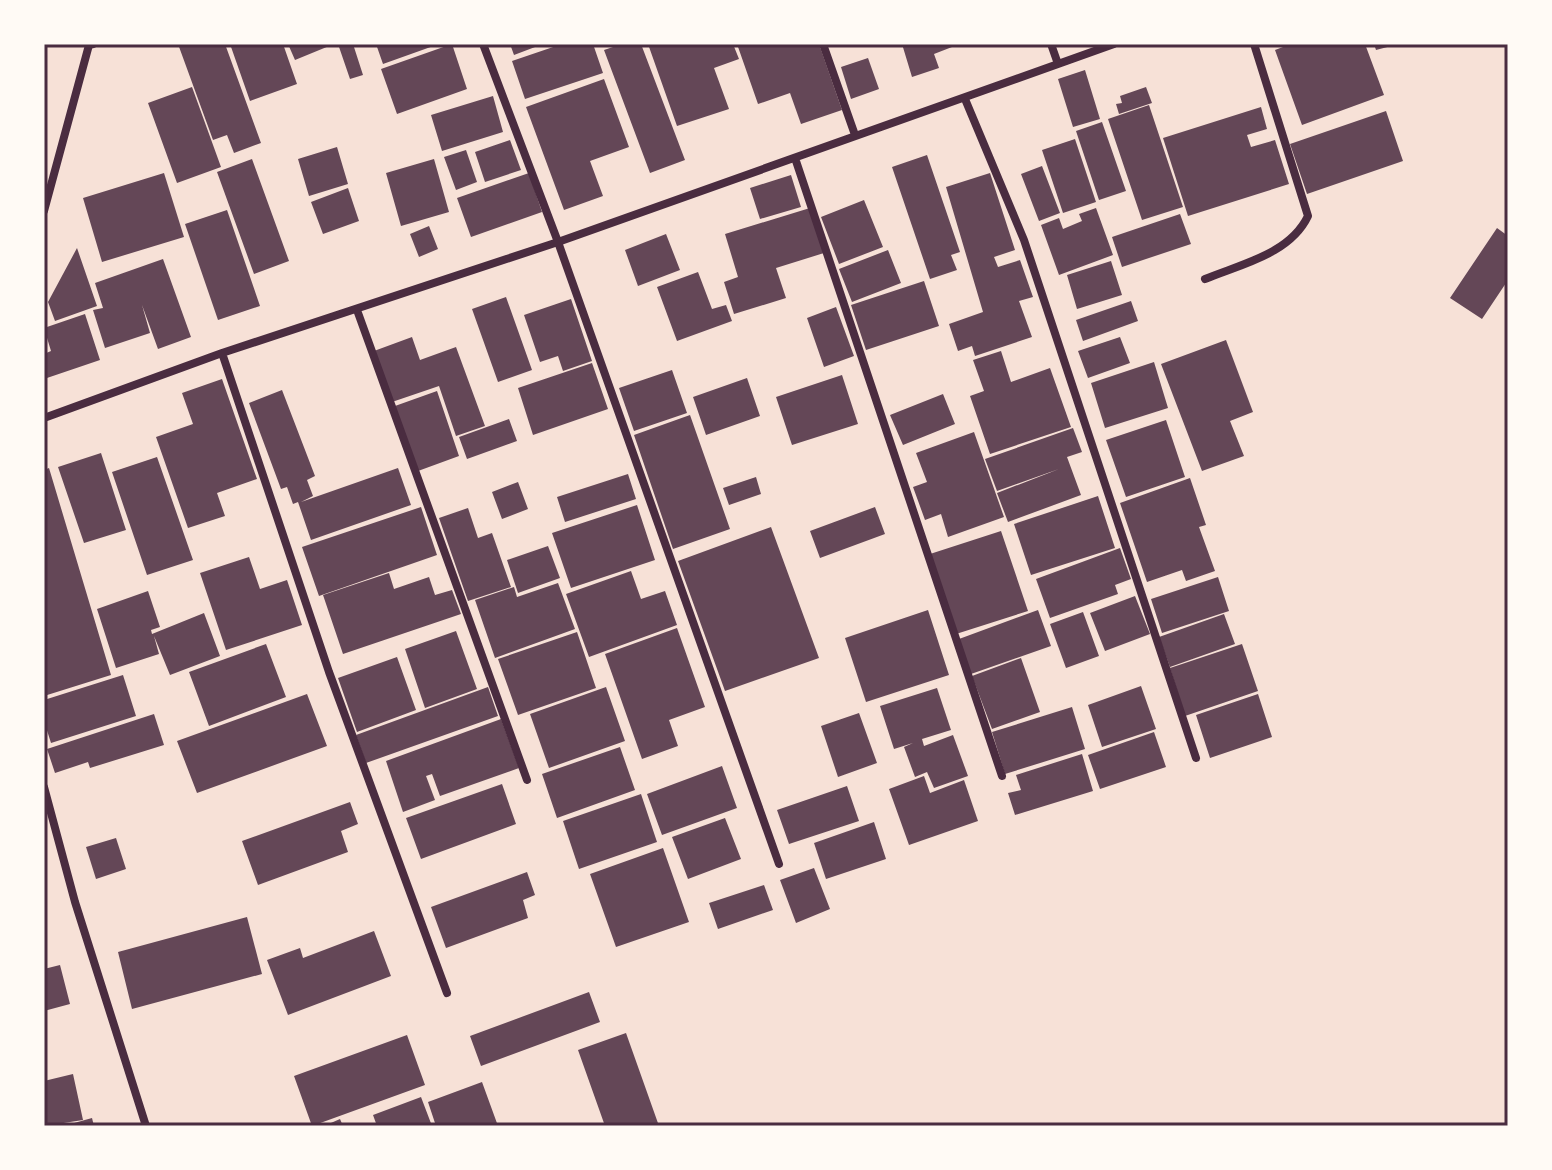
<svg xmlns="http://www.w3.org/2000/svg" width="1552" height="1170" font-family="Overpass,sans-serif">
	<rect width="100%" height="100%" fill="#f7e1d7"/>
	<path fill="#644757" d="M178 44H225L261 143 234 153 227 135 213 140Z
		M230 44H283L297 84 250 101Z
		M288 44H334L295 60Z
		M338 44H353L363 75 350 79Z
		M376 44H439L383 64Z
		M452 44 467 89 397 114 381 69Z
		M510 44H543L514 55Z
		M562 44H593L603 73 525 99 512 61Z
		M612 44H641L685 160 650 173 604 50 613 47Z
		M648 44H733L739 59 714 68 729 109 677 126Z
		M737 44H819L842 110 801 124 790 93 758 104Z
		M902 44H951L952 47 934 54 939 68 912 77Z
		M1291 44H1365L1384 95 1302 125 1275 50Z
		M1374 44H1395V45L1376 50Z
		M868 58 879 89 851 99 841 67Z
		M1085 70 1100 119 1073 127 1058 79Z
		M604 79 629 147 590 161 603 196 564 210 526 107Z
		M192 87 221 167 177 183 148 103Z
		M1146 87 1152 103 1119 114 1116 104 1122 103 1120 96Z
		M493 96 503 132 442 151 431 115Z
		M1149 105 1183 207 1142 220 1108 119Z
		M1261 107 1267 129 1247 135 1251 147 1275 140 1289 184 1188 216 1163 138Z
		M1386 111 1403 161 1307 194 1290 144Z
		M1102 122 1126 191 1099 200 1076 131Z
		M1075 139 1096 202 1063 213 1042 150Z
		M510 140 521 170 485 182 475 152Z
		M337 147 348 184 309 196 298 159Z
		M466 150 477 182 456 190 444 157Z
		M927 155 960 252 951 255 957 270 930 279 892 167Z
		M252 159 289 261 254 274 217 172Z
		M434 159 449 212 401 226 386 173Z
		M1042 166 1060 213 1039 221 1021 174Z
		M164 173 184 237 102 262 83 198Z
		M529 173 542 212 471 237 457 198Z
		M990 173 1015 250 994 257 998 267 1020 260 1033 297 1019 301 1032 337 975 356 972 346 958 351 949 324 983 312 946 187Z
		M791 175 801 207 760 219 750 188Z
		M348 188 359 221 323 234 311 202Z
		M864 200 883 247 839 264 821 217Z
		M810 208 824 253 776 268 786 298 734 314 724 282 738 277 725 234Z
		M1096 208 1113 255 1059 275 1041 225 1059 218 1063 229 1082 221 1079 214Z
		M227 210 260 306 218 320 185 224Z
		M1180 214 1191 244 1122 267 1112 237Z
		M429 226 438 249 419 257 410 234Z
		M1497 228 1508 236V280L1482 319 1450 298Z
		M666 234 680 270 638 286 625 250Z
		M77 248 97 306 55 321 48 302Z
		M888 250 901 283 852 302 839 269Z
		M163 259 191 337 158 349 142 305 150 333 105 348 93 310 103 308 95 283Z
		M1111 261 1122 295 1077 309 1067 275Z
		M698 272 712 309 726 305 732 321 677 341 657 287Z
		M924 281 939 326 866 350 851 305Z
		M506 297 532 370 498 382 472 309Z
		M571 299 592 361 563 371 558 356 540 362 524 315Z
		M1131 301 1138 321 1083 341 1076 320Z
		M836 307 854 356 824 367 807 318Z
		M85 314 100 360 44 379V354L51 351 44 328Z
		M412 337 420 360 456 347 485 426 456 436 439 386 392 402 374 351Z
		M1120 337 1130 363 1088 378 1078 351Z
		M1226 340 1253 412 1230 421 1244 456 1202 471 1161 364Z
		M1001 351 1011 382 1050 368 1071 427 990 454 970 396 984 391 973 360Z
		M1154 362 1168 408 1105 428 1091 383Z
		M592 363 608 409 533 435 518 388Z
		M672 370 687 413 634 431 619 388Z
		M842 375 858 424 792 445 776 397Z
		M747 378 760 416 706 435 693 397Z
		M222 379 257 479 217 493 225 516 188 528 156 437 193 424 182 393Z
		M282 390 315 476 307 480 313 496 301 502 398 468 411 505 311 540 298 502 293 504 287 487 281 489 249 403Z
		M437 391 459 456 418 471 395 406Z
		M943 394 955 424 903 445 890 415Z
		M690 415 730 529 673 549 634 435Z
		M509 419 517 441 467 459 459 437Z
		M1166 420 1185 477 1126 497 1106 440Z
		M1073 428 1082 452 1067 457 1081 495 1008 522 997 493 1059 469 997 491 985 459Z
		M974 432 1004 517 948 537 941 514 925 520 913 487 927 482 916 453Z
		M101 453 126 530 84 543 58 467Z
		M157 457 193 560 147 575 112 472Z
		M49 468 111 675 44 696V470Z
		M628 474 636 499 565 522 557 497Z
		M756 477 761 494 729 505 723 488Z
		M1190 478 1206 525 1199 527 1215 571 1186 581 1182 570 1147 582 1120 503Z
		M518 482 528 509 502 519 492 492Z
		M1098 496 1115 548 1031 575 1014 524Z
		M637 505 655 560 571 588 552 533Z
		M421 507 437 555 319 596 302 547Z
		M875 507 885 534 820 558 810 531Z
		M468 508 478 538 492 533 511 587 468 601 439 518Z
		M771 527 819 658 725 691 678 561Z
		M1001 531 1028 611 956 634 930 554Z
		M548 546 560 578 518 593 507 560Z
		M1120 548 1131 579 1115 585 1118 594 1050 618 1036 579Z
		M249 557 260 589 287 580 302 625 226 650 200 573Z
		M631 571 641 599 665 591 677 625 589 657 566 594Z
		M389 573 394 589 429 577 435 595 452 590 461 614 343 654 323 595Z
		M1218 577 1229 611 1162 633 1151 599Z
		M558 583 575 629 495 658 475 600 514 587 517 597Z
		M148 591 160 627 151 630 152 634 204 613 220 656 170 675 154 636 159 654 116 668 97 609Z
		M1135 596 1150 634 1105 651 1090 613Z
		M928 610 949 675 866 702 845 638Z
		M1038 610 1051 646 971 674 959 639Z
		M1083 612 1099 656 1066 668 1050 624Z
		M1224 614 1235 644 1170 667 1159 637Z
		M677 628 705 707 669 720 678 746 642 759 605 654Z
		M456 631 477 689 425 708 405 649Z
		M577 632 596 688 518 715 498 659Z
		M266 644 286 697 209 726 189 672Z
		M1242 644 1258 691 1185 716 1170 668Z
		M397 657 416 710 357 732 338 678Z
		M1021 658 1040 712 992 729 972 676Z
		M123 675 136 716 51 743 44 721V700Z
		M1141 686 1156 729 1102 747 1088 705Z
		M488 687 498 716 366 763 356 735Z
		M606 687 625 741 549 768 530 714Z
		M937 688 951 730 922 739 924 746 953 735 968 776 934 788 927 772 915 777 904 747 913 743 894 749 880 706Z
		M307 694 327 746 197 793 177 741Z
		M1258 694 1272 737 1210 758 1196 715Z
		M1072 707 1085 749 1005 774 992 732Z
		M859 713 877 763 838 777 821 726Z
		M154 714 164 745 90 768 88 762 55 773 47 749Z
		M501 719 519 768 440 796 432 774 426 776 435 800 403 812 386 761Z
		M1154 732 1166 767 1100 789 1088 755Z
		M620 747 635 790 557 818 542 774Z
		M1082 754 1093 791 1015 815 1008 793 1021 790 1016 775Z
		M722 766 737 808 662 835 647 794Z
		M924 776 930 793 964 780 978 821 909 845 889 789Z
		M502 784 516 824 421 859 406 818Z
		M847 786 859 821 789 844 777 810Z
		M641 794 657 842 579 869 563 821Z
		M350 802 358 824 341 831 348 852 258 885 242 841Z
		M725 818 741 859 688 879 672 837Z
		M874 822 886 859 826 879 814 843Z
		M116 838 126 869 96 879 86 847Z
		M663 848 689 922 616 947 590 874Z
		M814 868 830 909 796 923 780 880Z
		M527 872 535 895 523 900 528 918 446 948 431 907Z
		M764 885 773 910 718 929 709 903Z
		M247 917 262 974 132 1009 118 952Z
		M374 931 391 976 288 1015 267 960 300 948 303 958Z
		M60 965 70 1004 44 1011V969Z
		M589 992 600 1022 481 1066 470 1036Z
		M626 1033 659 1126H605L578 1050Z
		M407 1035 425 1085 312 1126 294 1076Z
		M73 1074 83 1120 44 1126V1081Z
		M482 1082 498 1126H436L428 1102Z
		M421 1097 432 1126H377L373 1115Z
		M92 1118 94 1126H67V1125Z
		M340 1119 343 1126H324Z"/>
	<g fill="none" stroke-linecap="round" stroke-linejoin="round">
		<path stroke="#4a2c40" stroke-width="8" d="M483 44 558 242 779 864
			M823 44 855 135
			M1051 44 1058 64
			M965 99 1024 240 1196 758
			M795 158 1002 776
			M44 211 89 45 93 44
			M1205 279C1241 264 1290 254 1308 216L1254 44
			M357 310 527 780
			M222 353 329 672 447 993
			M44 418 222 353 558 242 1114 44
			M44 787 75 902 146 1126"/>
	</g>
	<rect width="1552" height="1170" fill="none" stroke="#fffaf5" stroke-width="92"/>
	<rect x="46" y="46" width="1460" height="1078" fill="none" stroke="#4a2c40" stroke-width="3"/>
</svg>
